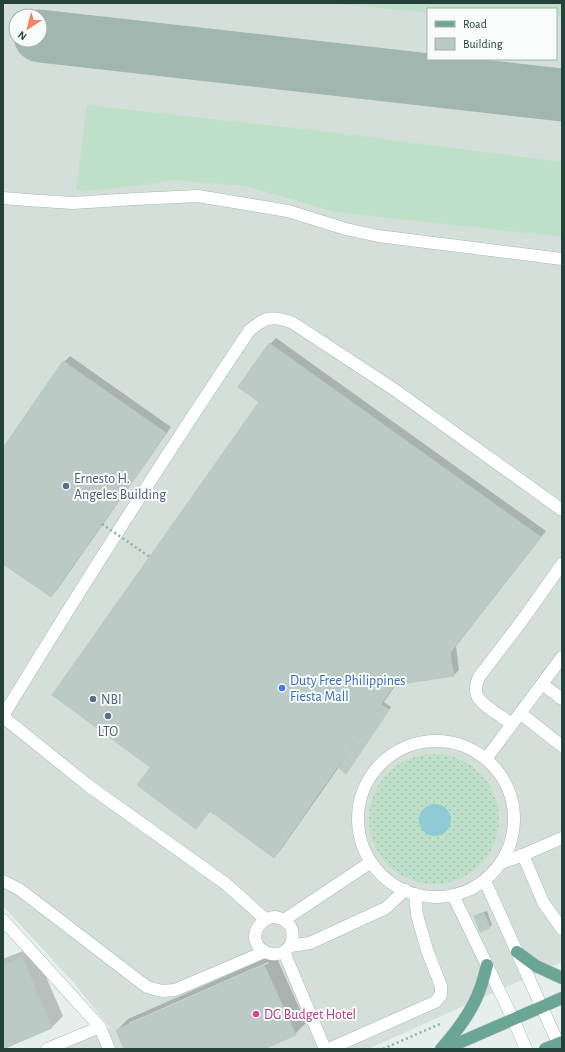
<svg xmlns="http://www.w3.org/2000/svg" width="565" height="1052" font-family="'Alegreya Sans',sans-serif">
	<defs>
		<pattern id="garden-dots" width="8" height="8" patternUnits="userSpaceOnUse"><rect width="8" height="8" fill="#bfe0c8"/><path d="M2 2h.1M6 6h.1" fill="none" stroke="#a4c1ad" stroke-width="1.8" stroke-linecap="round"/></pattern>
	</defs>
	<rect width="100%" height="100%" fill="#e6efeb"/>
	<path fill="#d4dfda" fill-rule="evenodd" d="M3 3H562V962L368 1049H63L110 1028 74 983 3 906ZM428 9H556V59H428ZM16 16H40V40H16Z"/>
	<path fill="#bfe0c8" d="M329 3H562V16L556 17V9H428V13Z
		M87 105 322 131 562 162V237L335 212 246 186 172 180 113 189 76 191Z"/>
	<path fill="url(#garden-dots)" d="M369 819a65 65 0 1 1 130 0a65 65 0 1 1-130 0Z"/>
	<path fill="#8ec9d4" d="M419 820a16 16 0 1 1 32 0a16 16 0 1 1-32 0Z"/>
	<path fill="#0003" fill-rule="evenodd" d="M276 338 546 531 456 646 459 670 454 675 396 684 384 702 391 707 349 770 346 772 339 767 280 851 274 857 152 767 261 402 239 387 270 344Z
		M70 356 171 427 57 590 51 596 3 562V449L64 362Z
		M487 911 492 925 490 927 481 931 476 917 478 914Z
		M33 947 63 1016 52 1027 3 1048V959Z
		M275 954 306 1023 295 1034 261 1049H125L117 1030 128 1019ZM268 962 269 963 129 1025V1023Z"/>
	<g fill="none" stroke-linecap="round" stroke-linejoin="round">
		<path stroke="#a2b6b0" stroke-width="53" d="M40 36 562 95"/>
	</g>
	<path fill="#bbcac4" stroke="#b8c9c2" d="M269 343 541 537 450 653 454 676 394 685 274 858 52 695 259 402 238 387Z
		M63 361 166 433 51 597 3 564V448Z
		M381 704 389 710 346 774 338 767Z
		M151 767 210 811 196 829 137 785Z
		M484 913 490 928 480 932 474 916Z
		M22 957 52 1028 3 1049V965Z
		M264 965 296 1035 264 1049H124L116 1030Z"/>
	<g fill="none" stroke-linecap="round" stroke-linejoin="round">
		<defs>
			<path id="minor" d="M3 198 27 200 73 203 135 199 198 196 288 211 346 229 378 236 562 259
				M542 684 562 699
				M520 713 562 746
				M3 716C82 586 164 458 249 331 264 317 273 315 293 323L395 390 562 510
				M3 717 89 786 226 884 265 919
				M512 724C506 720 499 715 493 711 479 701 471 695 479 677L521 622 562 564
				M358 819a78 78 0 1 1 156 0a78 78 0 1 1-156 0Z
				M486 759 562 657
				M523 855 543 902 562 929
				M501 863 523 855 562 838
				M3 881 19 889 147 987 162 991 175 990 264 952
				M485 881 558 1043
				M453 895 513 1019 526 1049
				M3 920 100 1027 109 1049
				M284 920C286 922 289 924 290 926 293 930 293 936 292 941 286 961 257 957 255 937 255 927 265 917 275 917 278 917 281 919 284 920L371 862
				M290 946 310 943 386 908 405 890
				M284 952 325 1049
				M47 1049 100 1027
				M329 1049 435 1002 441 995V986L427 950 417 915 415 894"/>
			<path id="major" d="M517 952 536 966 562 978
				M441 1049C457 1031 472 1012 480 989 483 981 485 973 487 965
				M445 1049 562 998
				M545 1049 562 1042"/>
		</defs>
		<use href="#minor" stroke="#a8b8b2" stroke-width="13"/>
		<use href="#major" stroke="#c2cac8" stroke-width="13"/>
		<path stroke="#86b3a5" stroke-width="2.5" stroke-dasharray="2 3" stroke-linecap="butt" d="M383 1049 440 1024"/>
		<use href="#minor" stroke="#fff" stroke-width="12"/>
		<use href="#major" stroke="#6aa596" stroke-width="12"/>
		<path stroke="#86b3a5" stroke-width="2.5" stroke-dasharray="2 3" stroke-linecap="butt" d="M102 524 150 557"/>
	</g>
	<g fill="#5c6f8a" stroke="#f7fbf9" stroke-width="1.5">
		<circle cx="66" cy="486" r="4"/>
		<circle cx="93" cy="699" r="4"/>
		<circle cx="108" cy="716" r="4"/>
	</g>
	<circle fill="#3f7fe0" stroke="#f7fbf9" stroke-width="1.5" cx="282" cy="688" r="4"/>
	<circle fill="#d1479c" stroke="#f7fbf9" stroke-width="1.5" cx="256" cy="1014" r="4"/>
	<g text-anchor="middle" stroke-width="4" stroke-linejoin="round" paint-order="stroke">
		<g font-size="14" fill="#4e5e75" stroke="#f7fbf9" text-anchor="start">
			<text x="74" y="483">Ernesto H.<tspan x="74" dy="16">Angeles Building</tspan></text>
			<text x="101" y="704">NBI</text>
			<text x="108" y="736" text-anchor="middle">LTO</text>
		</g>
		<g font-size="14" fill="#366cbe" stroke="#f7fbf9" text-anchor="start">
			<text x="290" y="685">Duty Free Philippines<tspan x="290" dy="16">Fiesta Mall</tspan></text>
		</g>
		<g font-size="14" fill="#b23c85" stroke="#f7fbf9" text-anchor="start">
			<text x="264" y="1019">DG Budget Hotel</text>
		</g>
	</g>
	<rect width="565" height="1052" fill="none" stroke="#24423a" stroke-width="8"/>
	<rect x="427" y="8" width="130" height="52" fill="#f7fbf9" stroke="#a3b1ad"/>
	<rect x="435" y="21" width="20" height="6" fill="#6aa596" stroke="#a3b1ad"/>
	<text x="463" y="28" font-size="12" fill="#24423a">Road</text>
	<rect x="435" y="38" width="20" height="12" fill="#bbcac4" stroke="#a3b1ad"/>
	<text x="463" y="48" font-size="12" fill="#24423a">Building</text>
	<g transform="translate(28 28) rotate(216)"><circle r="19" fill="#f7fbf9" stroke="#a3b1ad"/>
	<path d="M0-3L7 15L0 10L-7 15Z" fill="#f4845f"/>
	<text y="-6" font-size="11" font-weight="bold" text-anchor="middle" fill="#24423a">N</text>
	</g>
</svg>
